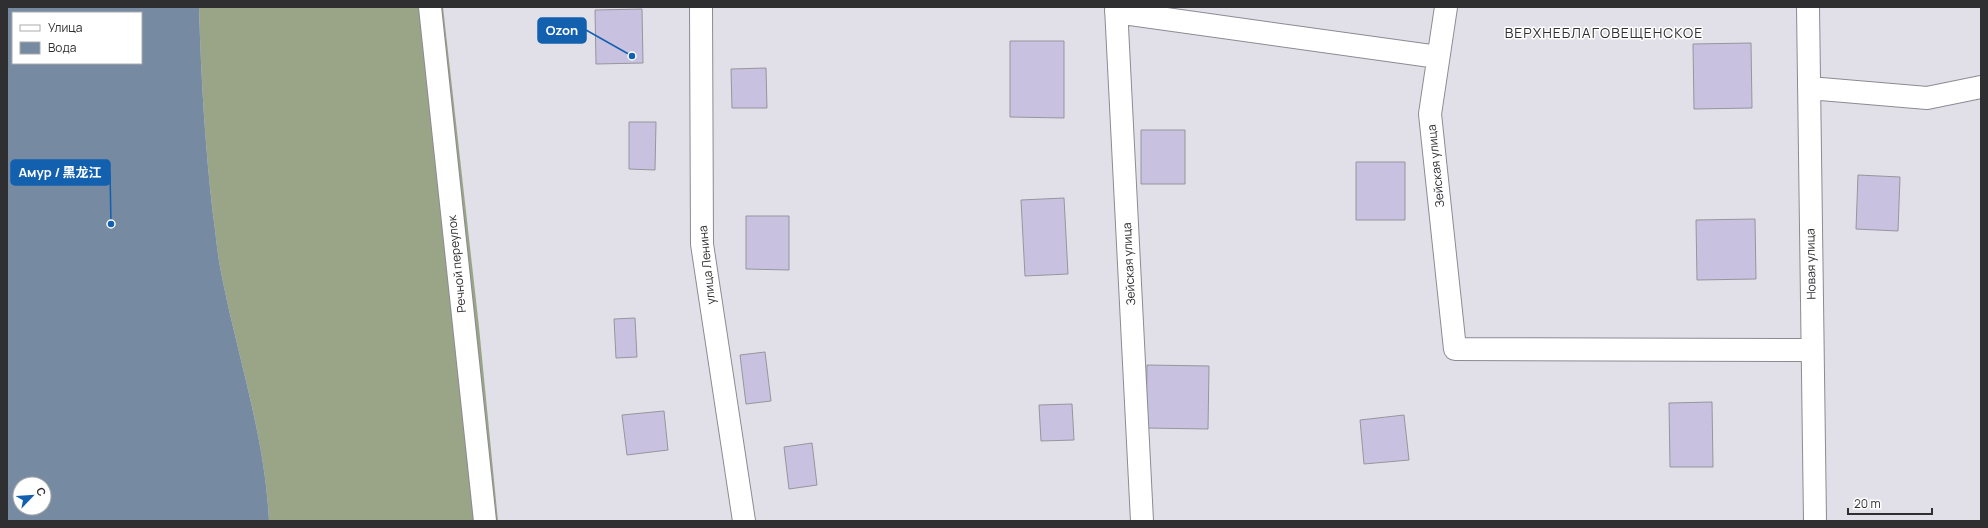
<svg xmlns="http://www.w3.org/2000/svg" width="1988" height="528" font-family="Manrope,'Noto Sans SC',sans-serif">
	<rect width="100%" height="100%" fill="#e1e0e8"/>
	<path fill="#9aa588" d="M199 7H443L479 327 498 521H269C265 436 237 355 221 272 217 253 216 234 213 215 205 146 201 77 199 7Z"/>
	<path fill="#768aa2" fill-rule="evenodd" d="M7 7H199C201 77 205 146 213 215 216 234 217 253 221 272 237 355 265 436 269 521H7ZM13 13H141V63H13ZM20 484H44V508H20Z"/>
	<path fill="#c8c2e0" stroke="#97959d" d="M642 9 643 63 596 64 595 10Z
		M1010 41H1064V118L1010 117Z
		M1751 43 1752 108 1694 109 1693 44Z
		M766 68 767 108H732L731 69Z
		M629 122H656L655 170 629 169Z
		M1141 130H1185V184H1141Z
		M1356 162H1405V220H1356Z
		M1858 175 1900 177 1898 231 1856 229Z
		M1064 198 1068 274 1025 276 1021 200Z
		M746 216H789V270L746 269Z
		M1755 219 1756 279 1697 280 1696 220Z
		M635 318 637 357 616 358 614 319Z
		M765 352 771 401 746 404 740 355Z
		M1147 365 1209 366 1208 429 1146 428Z
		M1712 402 1713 467H1670L1669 403Z
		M1072 404 1074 440 1041 441 1039 405Z
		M664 411 668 450 627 455 622 415Z
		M1404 415 1409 460 1364 464 1360 420Z
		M812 443 817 485 789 489 784 447Z"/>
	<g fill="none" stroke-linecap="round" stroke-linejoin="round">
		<defs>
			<path id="minor" d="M430 7 485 521
				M701 7 702 244 744 521
				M1116 7 1142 521
				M1446 7 1430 114 1455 349 1812 350
				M1808 7 1815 521
				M1116 12 1438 57
				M1809 88 1927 98 1981 87"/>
		</defs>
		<use href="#minor" stroke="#8c8a92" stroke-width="24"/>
		<use href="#minor" stroke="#fff" stroke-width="22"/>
	</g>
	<g text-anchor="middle" stroke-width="3" stroke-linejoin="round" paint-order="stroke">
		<g font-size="12" fill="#2f2f32" stroke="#fff">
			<text transform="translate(1436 166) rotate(-96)" y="4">Зейская улица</text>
			<text transform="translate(457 264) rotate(-96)" y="4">Речной переулок</text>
			<text transform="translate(1129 264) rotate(-93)" y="4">Зейская улица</text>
			<text transform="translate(1811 264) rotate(-91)" y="4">Новая улица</text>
			<text transform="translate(707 265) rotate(-96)" y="4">улица Ленина</text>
		</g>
		<g font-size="14" letter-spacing="1" fill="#2f2f32" stroke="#fff">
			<text x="1604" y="38">ВЕРХНЕБЛАГОВЕЩЕНСКОЕ</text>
		</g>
	</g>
	<path fill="none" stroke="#1360af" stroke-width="1.5" d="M632 56L586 30M111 224L110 172"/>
	<g fill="#1360af" stroke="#fff" stroke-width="1.5">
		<circle cx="632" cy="56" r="4"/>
		<circle cx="111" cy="224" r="4"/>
	</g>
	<g fill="#1360af" stroke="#1360af" stroke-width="1.5">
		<rect x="538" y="18" width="48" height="25" rx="4"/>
		<rect x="11" y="160" width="99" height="25" rx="4"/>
	</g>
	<g font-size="13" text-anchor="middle" font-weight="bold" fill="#fff">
		<text x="562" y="35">Ozon</text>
		<text x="60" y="177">Амур / 黑龙江</text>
	</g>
	<rect width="1988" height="528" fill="none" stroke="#2f2f32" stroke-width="16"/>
	<rect x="12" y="12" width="130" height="52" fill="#ffffff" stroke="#acacad"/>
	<rect x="20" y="25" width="20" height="6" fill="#ffffff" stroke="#acacad"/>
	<text x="48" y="32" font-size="12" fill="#2f2f32">Улица</text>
	<rect x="20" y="42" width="20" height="12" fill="#768aa2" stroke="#acacad"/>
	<text x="48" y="52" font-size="12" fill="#2f2f32">Вода</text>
	<g transform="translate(32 496) rotate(65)"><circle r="19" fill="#ffffff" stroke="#acacad"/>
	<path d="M0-3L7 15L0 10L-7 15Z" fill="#1360af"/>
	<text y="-6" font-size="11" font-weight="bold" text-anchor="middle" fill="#2f2f32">С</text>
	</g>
	<path d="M1848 508v6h84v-6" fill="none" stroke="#2f2f32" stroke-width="2"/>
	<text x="1854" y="508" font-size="12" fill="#2f2f32" stroke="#ffffff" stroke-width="3" paint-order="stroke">20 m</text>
</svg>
